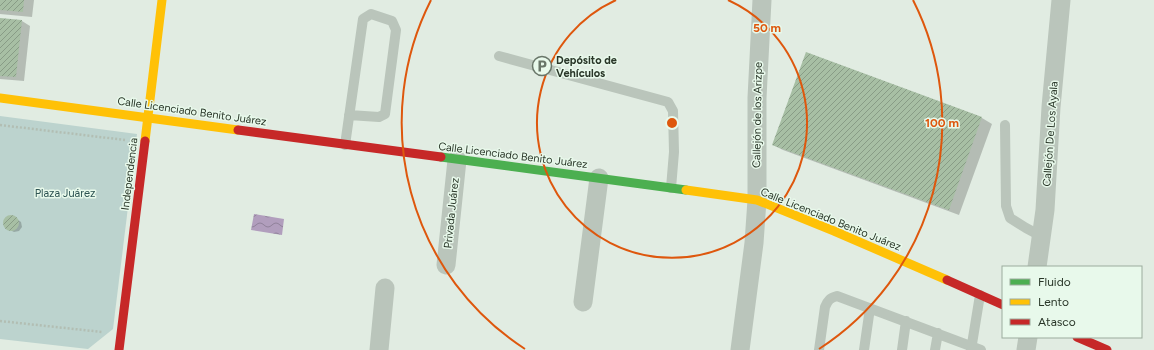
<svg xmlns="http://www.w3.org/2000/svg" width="1154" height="350" font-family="Figtree,sans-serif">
	<defs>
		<pattern id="water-waves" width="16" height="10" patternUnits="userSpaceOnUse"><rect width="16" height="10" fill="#b19ebd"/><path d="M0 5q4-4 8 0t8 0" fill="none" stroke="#90829a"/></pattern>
		<pattern id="building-hatch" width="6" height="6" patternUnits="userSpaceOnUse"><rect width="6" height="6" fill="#a7bfa4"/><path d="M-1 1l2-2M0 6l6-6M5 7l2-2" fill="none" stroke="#889c86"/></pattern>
	</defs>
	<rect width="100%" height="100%" fill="#e1ece2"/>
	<path fill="#bcd3ce" d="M0 116 137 134 113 329 88 349 0 339Z"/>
	<path fill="url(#water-waves)" d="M254 214 284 219 282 235 251 230Z"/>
	<path fill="#0003" d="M0 0H34L32 17 0 14Z
		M0 19 22 21 30 26 24 81 0 79Z
		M806 54 982 118 992 124 959 215 783 150 773 145Z
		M13 216 21 222 22 227 19 231 14 232 6 228 5 222 7 218Z"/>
	<path fill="url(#building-hatch)" d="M0 0H24L23 12 0 10Z
		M0 18 22 20 16 77 0 76Z
		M806 52 982 117 949 210 772 145Z
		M3 223a8 8 0 1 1 16 0a8 8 0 1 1-16 0Z"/>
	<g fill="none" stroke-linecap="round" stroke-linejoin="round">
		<path stroke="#b2beb3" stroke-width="2.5" stroke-dasharray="2 2" stroke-linecap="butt" d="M0 125 125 140
			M0 321 102 332"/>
		<path stroke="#bac5bb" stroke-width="10" d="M499 56 668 102 673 111 674 152 671 188
			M1005 125 1006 206 1010 218 1026 228 1041 236
			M345 145 363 19 371 14 392 21 396 30 385 114 379 117 349 115
			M819 350 825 307C828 300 830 298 837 296L981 350
			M864 350 870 308
			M902 350 906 321
			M935 350 938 333
			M971 350 980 295"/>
		<path stroke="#bac5bb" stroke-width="19" d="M446 265 457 160
			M1037 267 1045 210 1051 107 1061 0
			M583 302 599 178
			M379 350 385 288
			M740 350 754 243 757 200V98L762 0
			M1026 350 1028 337"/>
		<path stroke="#4caf50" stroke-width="9" d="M441 157 686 190"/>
		<path stroke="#ffc107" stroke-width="9" d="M0 98 238 130
			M145 141 162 0
			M686 190 757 200 834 231 947 280"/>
		<path stroke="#c62828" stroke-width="9" d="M238 130 441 157
			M947 280 1003 305
			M1077 337 1107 350
			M119 350 145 141"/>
	</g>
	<g fill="none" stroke="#de570d" stroke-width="2">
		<path d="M728 0A135 135 0 1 1 616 0"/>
		<path d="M525 349A270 270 0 0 1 431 0M913 0A270 270 0 0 1 819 349"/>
	</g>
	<defs>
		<symbol id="parking-ring" viewBox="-11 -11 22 22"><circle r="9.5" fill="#e8f9eb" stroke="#697669" stroke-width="1.5"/><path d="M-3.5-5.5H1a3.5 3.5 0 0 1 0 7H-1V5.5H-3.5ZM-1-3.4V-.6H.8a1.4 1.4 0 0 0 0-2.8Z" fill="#697669"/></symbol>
	</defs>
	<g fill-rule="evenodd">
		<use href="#parking-ring" x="531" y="55" width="22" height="22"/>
	</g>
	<g text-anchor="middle" stroke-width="3" stroke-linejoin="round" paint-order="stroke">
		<g font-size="11" font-weight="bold" fill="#293628" stroke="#e8f9eb" text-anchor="start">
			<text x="556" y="64">Depósito de<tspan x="556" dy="13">Vehículos</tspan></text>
		</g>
		<g font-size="11" fill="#293628" stroke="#e8f9eb">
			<text transform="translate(192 111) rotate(8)" y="4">Calle Licenciado Benito Juárez</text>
			<text transform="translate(757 115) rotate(-89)" y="4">Callejón de los Arizpe</text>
			<text transform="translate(1050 134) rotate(-86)" y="4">Callejón De Los Ayala</text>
			<text transform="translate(513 155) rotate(7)" y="4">Calle Licenciado Benito Juárez</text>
			<text transform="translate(129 174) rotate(-83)" y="4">Independencia</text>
			<text transform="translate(451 213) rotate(-84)" y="4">Privada Juárez</text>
			<text transform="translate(831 219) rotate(22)" y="4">Calle Licenciado Benito Juárez</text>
		</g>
		<g font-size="11" fill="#2d5352" stroke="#e8f9eb">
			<text x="65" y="197">Plaza Juárez</text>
		</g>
	</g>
	<circle cx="672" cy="123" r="6" fill="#de570d" stroke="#e8f9eb" stroke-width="2"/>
	<g font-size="12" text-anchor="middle" font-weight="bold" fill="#de570d" stroke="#e8f9eb" stroke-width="3" stroke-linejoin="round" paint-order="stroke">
		<text x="767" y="32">50 m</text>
		<text x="942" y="127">100 m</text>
	</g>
	<rect x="1002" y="266" width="140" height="72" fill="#e8f9eb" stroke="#9cab9d"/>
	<rect x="1010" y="279" width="20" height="6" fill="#4caf50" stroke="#9cab9d"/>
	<text x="1038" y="286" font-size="12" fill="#293628">Fluido</text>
	<rect x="1010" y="299" width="20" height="6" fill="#ffc107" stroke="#9cab9d"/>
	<text x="1038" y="306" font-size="12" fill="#293628">Lento</text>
	<rect x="1010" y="319" width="20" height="6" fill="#c62828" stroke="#9cab9d"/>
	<text x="1038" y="326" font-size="12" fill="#293628">Atasco</text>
</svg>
